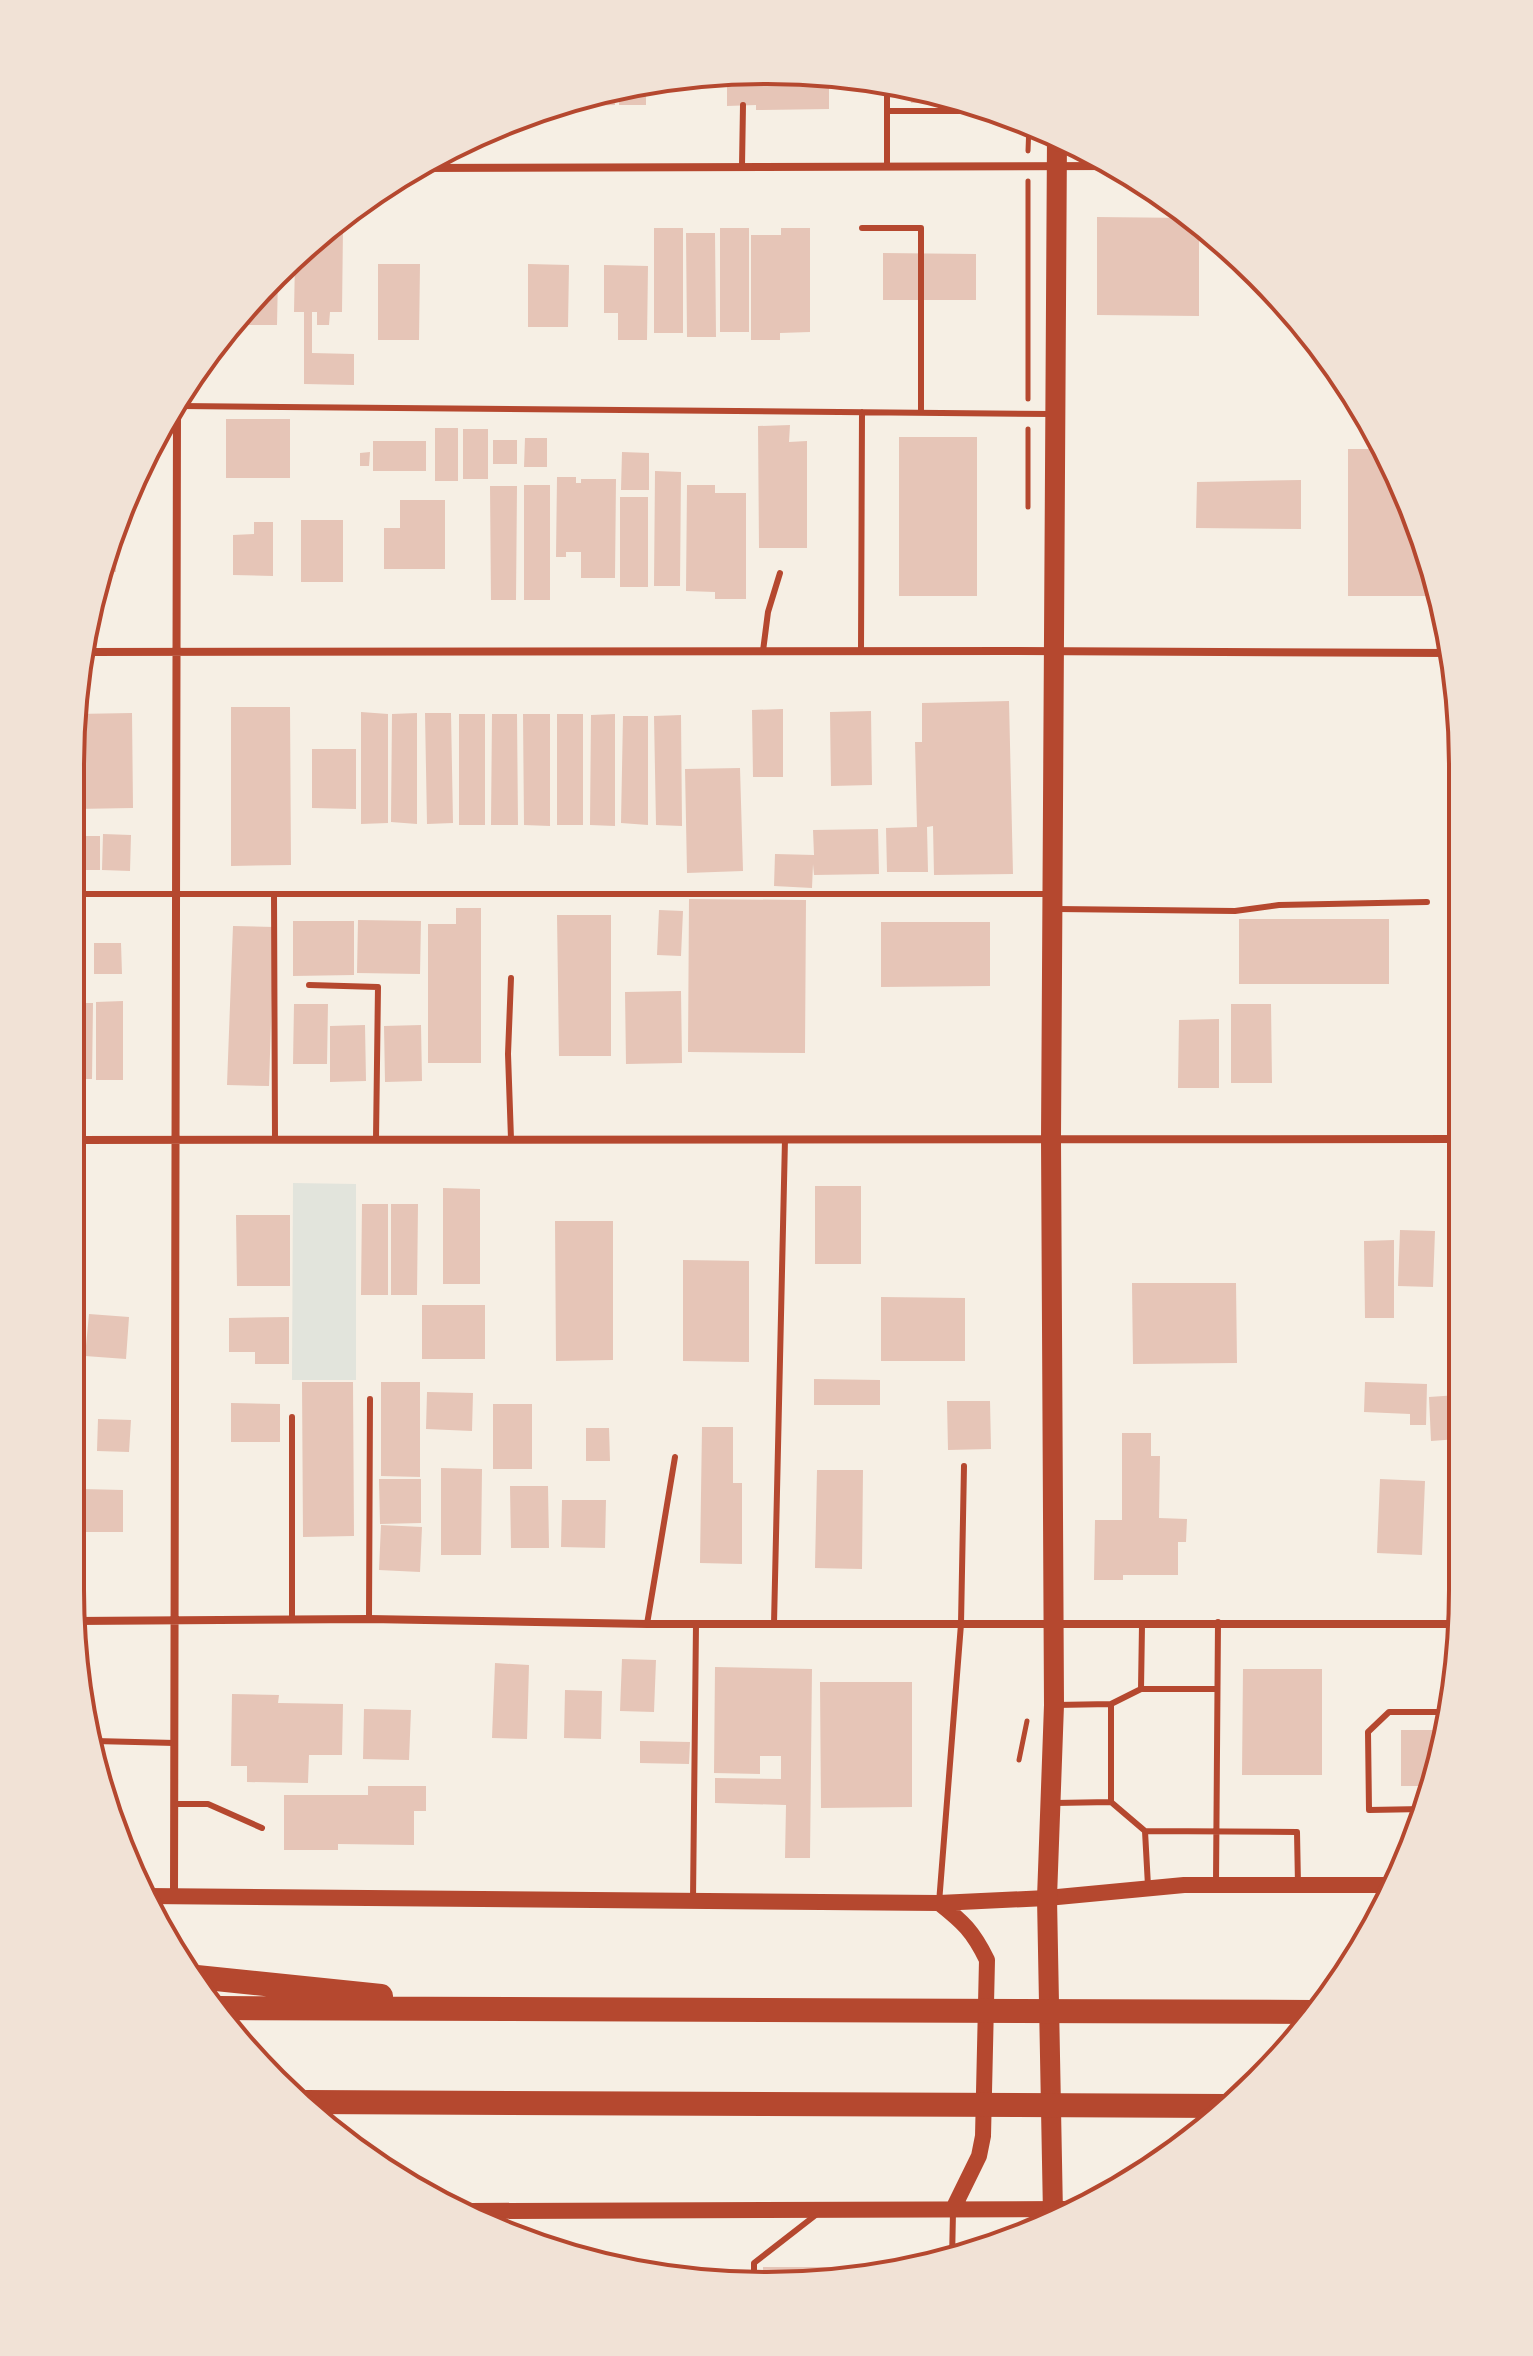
<svg xmlns="http://www.w3.org/2000/svg" width="1533" height="2356" font-family="'Archivo Narrow',sans-serif">
	<rect width="100%" height="100%" fill="#f6efe4"/>
	<path fill="#e2e4dc" d="M293 1183 356 1184V1380H292Z"/>
	<path fill="#e6c5b7" d="M727 72 829 75V109L756 110V105L727 106Z
		M709 73V84L662 85V81Z
		M646 84V105H619V88Z
		M910 88 967 102V103H911Z
		M614 89 615 105 587 106V94Z
		M584 95V106H556V105Z
		M1097 217 1190 218 1199 224V316L1097 315Z
		M328 228H343L342 312H330L329 325H317V312H312V353L354 354V385L304 384V312H294L295 259Z
		M654 228H683V333H654Z
		M720 228H749V332H720Z
		M781 228H810V332L780 333V340H751V235H781Z
		M686 233H715L716 337H687Z
		M883 253 976 254V300H883Z
		M378 264H420L419 340H378Z
		M528 264 569 265 568 327H528Z
		M604 265 648 266 647 340H618V313H604Z
		M278 275 277 325H237V316L243 308Z
		M226 419H290V478H226Z
		M790 425 789 442 807 441V548H759L758 426Z
		M435 428H458V481H435Z
		M463 429H488V479H463Z
		M1377 436 1391 459 1439 587 1441 596H1348V449H1377Z
		M899 437H977V596H899Z
		M525 438H547V467H524Z
		M493 440H517V464H493Z
		M373 441H426V471H373Z
		M370 452 369 466H360V453Z
		M622 452 649 453V490H621Z
		M655 471 681 472 680 586H654Z
		M557 477H576V483H581V479H616L615 578H581V552H566V557H556Z
		M1301 480V529L1196 528 1197 482Z
		M524 485H550V600H524Z
		M687 485H715V493H746V599H715V592L686 591Z
		M490 486H517L516 600H491Z
		M620 497H648V587H620Z
		M400 500H445V569H384V528H400Z
		M301 520H343V582H301Z
		M254 522H273V576L233 575V535L254 534Z
		M114 535H117L116 572 104 571Z
		M1009 701 1013 874 934 875 933 826 927 827 928 872H887L886 828 917 827 915 742H922V703Z
		M231 707H290L291 865 231 866Z
		M783 709V777H753L752 710Z
		M871 711 872 785 831 786 830 712Z
		M361 712 388 714V823L361 824Z
		M132 713 133 808 75 809 76 714Z
		M417 713V824L391 822 392 714Z
		M425 713H451L453 823 427 824Z
		M459 714H485V825H459Z
		M492 714H517L518 825H491Z
		M523 714H550V826L524 825Z
		M557 714H583V825H557Z
		M615 714V826L590 825 591 715Z
		M681 715 682 826 656 825 654 716Z
		M623 716H648V825L621 823Z
		M312 749H356V809L312 808Z
		M740 768 743 871 687 873 685 769Z
		M878 829 879 874 814 875 813 864 812 888 774 886 775 854 814 855 813 830Z
		M103 834 131 835 130 871 102 870Z
		M75 836H100V870H75Z
		M689 899 806 900 805 1053 688 1052Z
		M456 908H481V1063H428V924H456Z
		M659 910 683 911 681 956 657 955Z
		M557 915H611V1056H559Z
		M1239 919H1389V984H1239Z
		M358 920 421 921 420 974 357 973Z
		M293 921H354V975L293 976Z
		M881 922H990V986L881 987Z
		M233 926 274 927 269 1086 227 1085Z
		M94 943H121L122 974H94Z
		M681 991 682 1063 626 1064 625 992Z
		M123 1001V1080H96V1002Z
		M74 1003H93L92 1079H73Z
		M294 1004H328L327 1064H293Z
		M1231 1004H1271L1272 1083H1231Z
		M1219 1019V1088H1178L1179 1020Z
		M365 1025 366 1081 330 1082V1026Z
		M421 1025 422 1081 385 1082 384 1026Z
		M815 1186H861V1264H815Z
		M443 1188 480 1189V1284H443Z
		M362 1204H388V1295H361Z
		M391 1204H418L417 1295H391Z
		M236 1215H290V1286H237Z
		M555 1221H613V1360L556 1361Z
		M1400 1230 1435 1231 1433 1287 1398 1286Z
		M1394 1240V1318H1365L1364 1241Z
		M1449 1245H1459V1297H1449Z
		M683 1260 749 1261V1362L683 1361Z
		M1132 1283H1236L1237 1363 1133 1364Z
		M881 1297 965 1298V1361H881Z
		M422 1305H485V1359H422Z
		M89 1314 129 1317 126 1359 85 1356Z
		M289 1317V1364H255V1352H229V1318Z
		M814 1379 880 1380V1405H814Z
		M302 1382H353L354 1536 303 1537Z
		M381 1382H420V1477L381 1476Z
		M1365 1382 1427 1384 1426 1425H1410V1414L1364 1412Z
		M427 1392 473 1393 472 1431 426 1429Z
		M1458 1395V1439L1431 1441 1429 1397Z
		M947 1401H990L991 1449 948 1450Z
		M231 1403 280 1404V1442H231Z
		M493 1404H532V1469H493Z
		M98 1419 131 1420 129 1452 97 1451Z
		M702 1427H733V1483H742V1564L700 1563Z
		M586 1428H609L610 1461H586Z
		M1122 1433H1151V1456H1160L1159 1518 1187 1519 1186 1542H1178V1575H1123V1580H1094L1095 1520H1122Z
		M441 1468 482 1469 481 1555H441Z
		M817 1470H863L862 1569 815 1568Z
		M379 1479H421V1523L380 1524Z
		M1380 1479 1425 1481 1422 1555 1377 1553Z
		M510 1486H548L549 1548H511Z
		M82 1489 123 1490V1532H82Z
		M562 1500H606L605 1548 561 1547Z
		M381 1525 422 1527 420 1572 379 1570Z
		M622 1659 656 1660 654 1712 620 1711Z
		M495 1663 529 1665 527 1739 492 1738Z
		M715 1667 812 1669 810 1858H785L786 1805 715 1803V1778L781 1779V1756H760V1774L714 1773Z
		M1243 1669H1322V1775H1242Z
		M820 1682H912V1807L821 1808Z
		M565 1690 602 1691 601 1739 564 1738Z
		M232 1694 279 1695 278 1703 343 1704 342 1755H309L308 1783 247 1782V1766H231Z
		M364 1709 411 1710 409 1760 363 1759Z
		M1401 1730H1444L1429 1786H1401Z
		M640 1741 690 1742 689 1764 640 1763Z
		M368 1786H426V1811H414V1845L338 1844V1850H284V1795H368Z
		M763 2267H898V2269L766 2286 763 2285Z"/>
	<g fill="none" stroke-linecap="round" stroke-linejoin="round">
		<path stroke="#b5482f" stroke-width="5" d="M1028 151 1029 124
			M1028 399V181
			M1028 429V507
			M1019 1760 1027 1721"/>
		<path stroke="#b5482f" stroke-width="6" d="M887 111H974L982 105
			M742 166 743 105
			M887 166V83
			M862 228H921V412
			M181 406 1051 414
			M763 651 768 612 780 573
			M861 652 862 412
			M75 894H1050
			M274 894 275 1139
			M1057 909 1235 911 1279 905 1427 902
			M309 985 378 987 376 1139
			M511 1139 508 1054 511 978
			M292 1619V1417
			M369 1619 370 1399
			M647 1624 675 1457
			M774 1624 785 1139
			M1142 1625 1141 1689H1217
			M1056 1705 1111 1704 1141 1689
			M95 1741 175 1743
			M1111 1802V1704
			M1055 1803 1111 1802 1145 1831
			M174 1804H208L262 1828
			M1423 1809 1369 1810 1368 1732 1389 1712H1449
			M1216 1883 1218 1622
			M1148 1886 1145 1831 1297 1832 1298 1885
			M693 1900 696 1624
			M939 1903 961 1624 964 1466
			M952 2260 953 2212
			M754 2284V2263L817 2214"/>
		<path stroke="#b5482f" stroke-width="8" d="M417 168 1119 166
			M82 652 1018 651 1450 653
			M73 1140 1460 1139
			M75 1621 369 1619 647 1624H1457
			M174 1897 177 414"/>
		<path stroke="#b5482f" stroke-width="16" d="M148 1896 939 1903 1047 1898 1184 1885H1392
			M939 1903C963 1922 973 1931 987 1960L983 2136 979 2156 953 2209
			M471 2211 1065 2209"/>
		<path stroke="#b5482f" stroke-width="20" d="M1053 2214 1047 1898 1054 1705 1051 1139 1057 137"/>
		<path stroke="#b5482f" stroke-width="24" d="M187 1976 381 1996
			M217 2008C582 2011 948 2009 1313 2012
			M305 2102 1225 2106"/>
	</g>
	<path d="M0 0H1533V2356H0ZM766 84H767A682 682 0 0 1 1449 766V1590A682 682 0 0 1 767 2272H766A682 682 0 0 1 84 1590V766A682 682 0 0 1 766 84Z" fill="#f1e2d6" fill-rule="evenodd"/>
	<path fill="none" stroke="#b5482f" stroke-width="4" d="M766 84H767A682 682 0 0 1 1449 766V1590A682 682 0 0 1 767 2272H766A682 682 0 0 1 84 1590V766A682 682 0 0 1 766 84Z"/>
</svg>
